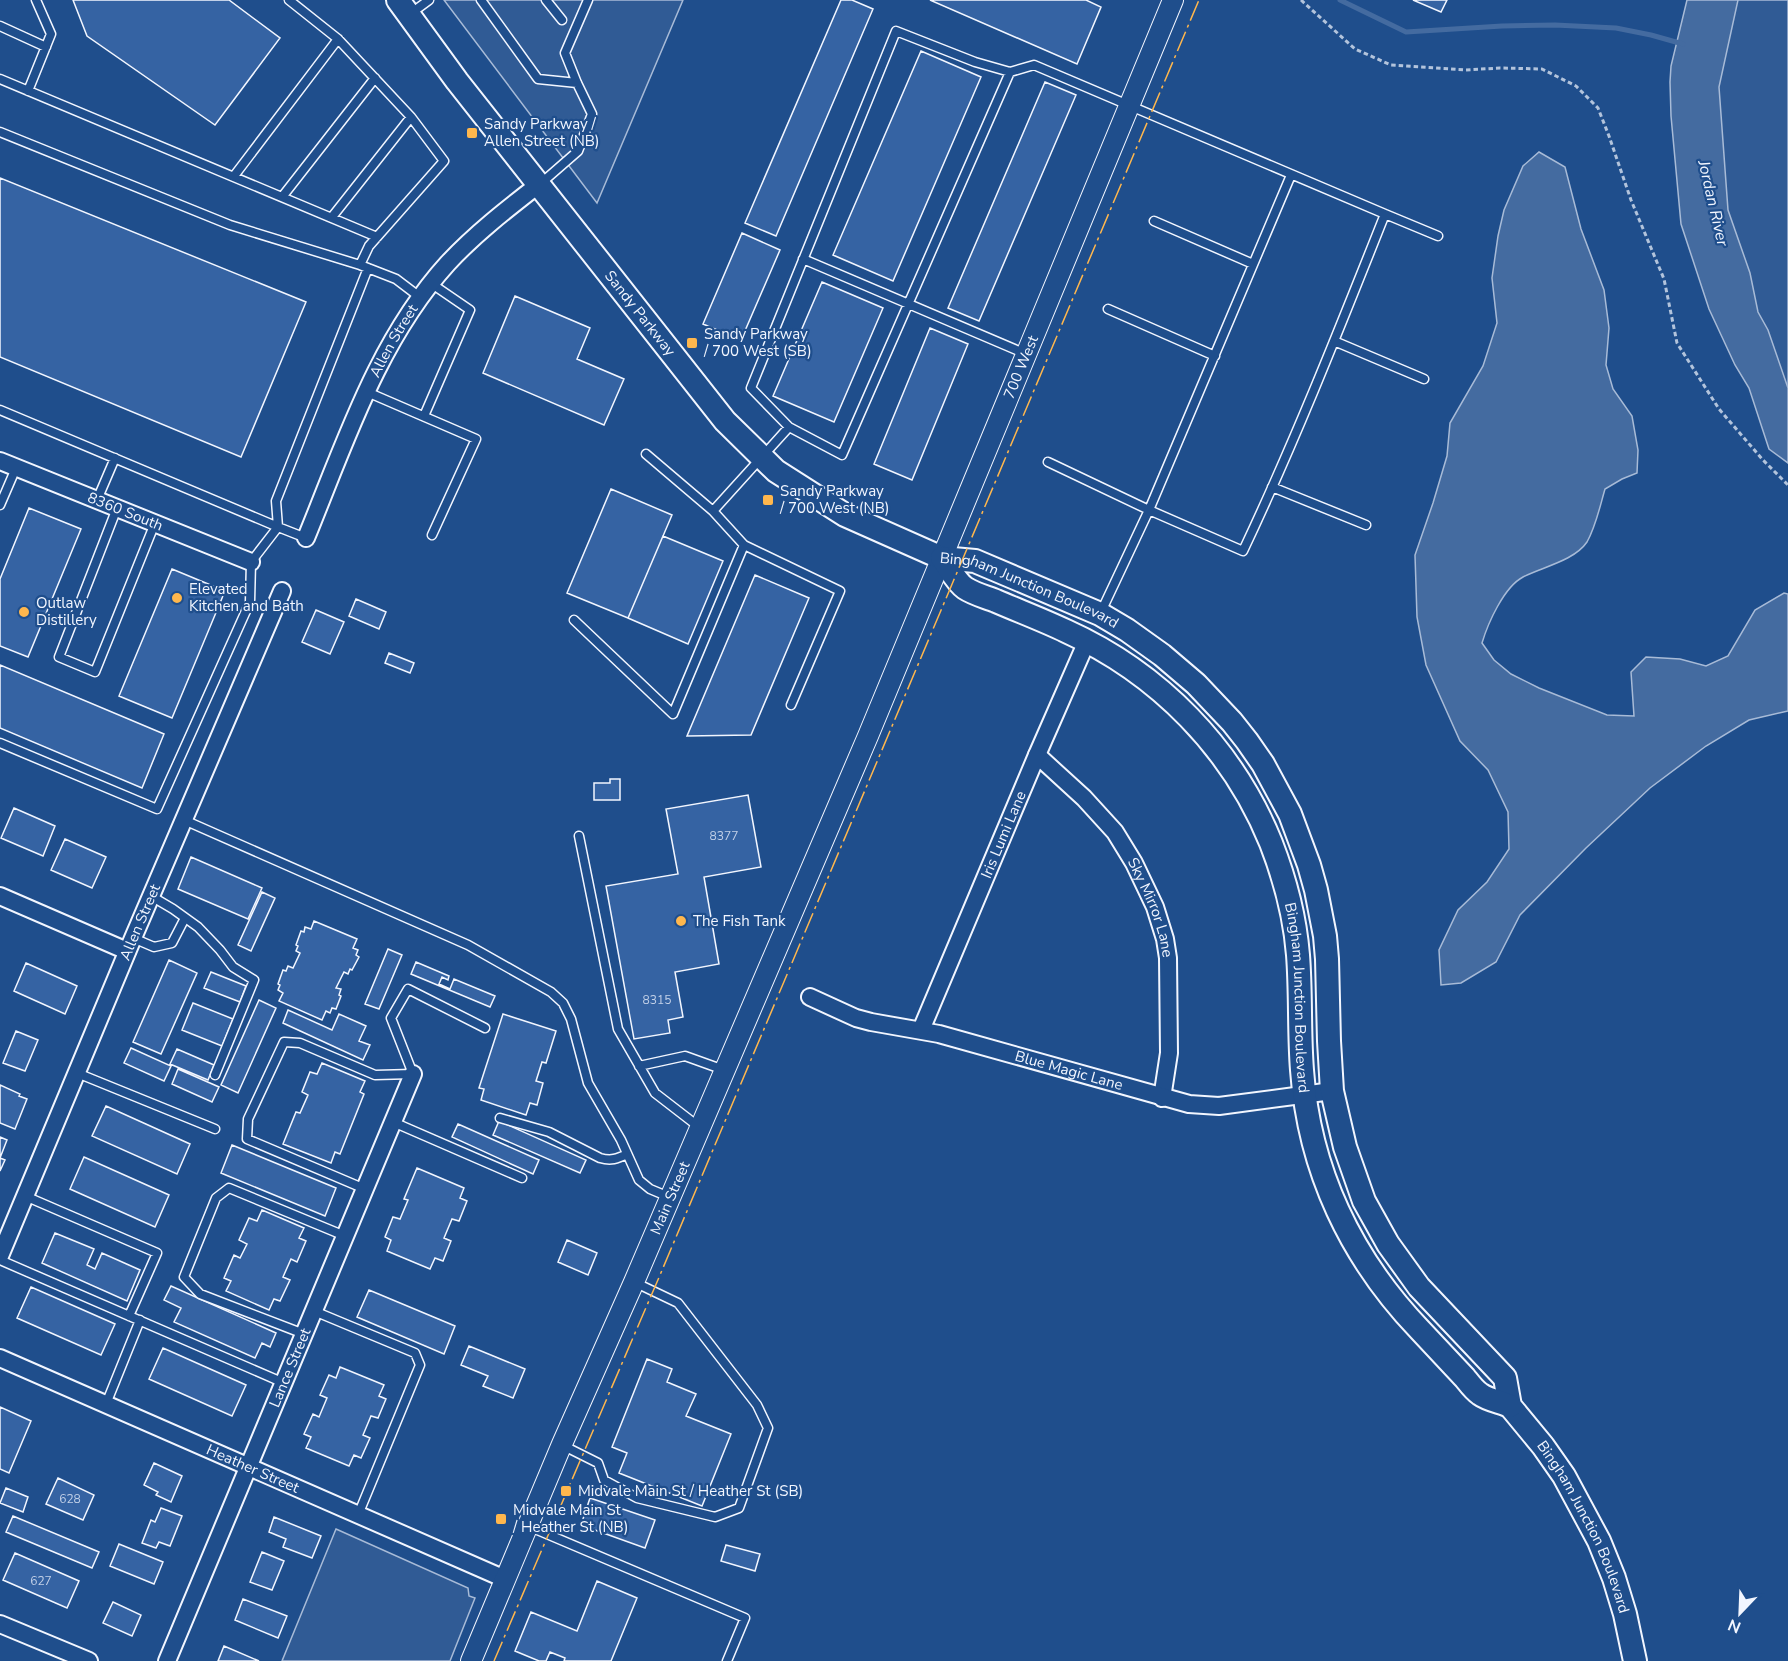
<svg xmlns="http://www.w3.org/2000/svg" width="1788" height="1661" font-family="'Nunito Sans',sans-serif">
	<rect width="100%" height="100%" fill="#1f4e8c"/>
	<path fill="#305b95" stroke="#a8bbd7" stroke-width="1.5" d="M444 0H683L597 203Z
		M1719 0H1788V412L1716 241Z
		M336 1529 468 1588 469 1596 475 1598 450 1661H282Z"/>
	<path fill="#446ba0" stroke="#a8bbd7" stroke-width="1.5" d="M1687 0H1738L1719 87 1728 210 1750 273 1758 312 1768 330 1788 388V463L1769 449 1749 388 1735 365 1709 309 1681 224 1671 116 1670 82 1671 66Z
		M1539 152 1565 167 1581 229 1604 290 1609 328 1606 365 1613 389 1632 416 1638 450 1637 473 1622 479 1605 489C1600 506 1596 526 1587 542 1574 561 1542 567 1523 577 1504 587 1488 623 1482 643L1494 660 1511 674 1539 688 1607 715 1634 716 1631 672 1646 657 1680 659 1706 666 1728 656 1755 610 1784 593 1788 594V711L1749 720 1706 746 1650 788 1586 848 1520 915 1496 962 1461 983 1441 985 1439 950 1458 910 1487 882 1509 849 1508 812 1488 770 1460 741 1426 665 1417 617 1415 555 1433 503 1447 456 1450 423 1483 366 1497 323 1492 278 1498 236 1504 210 1523 166Z"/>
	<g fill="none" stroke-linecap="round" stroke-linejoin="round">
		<path stroke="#446ba0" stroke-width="5" d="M1340 0 1406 32 1502 26 1555 25 1616 28 1651 35 1683 44"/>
	</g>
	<path fill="#3563a3" stroke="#f2f6ff" stroke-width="1.5" d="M73 0H229L280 38 215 125 87 36Z
		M841 0H852L873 9 776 236 745 223Z
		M930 0H1086L1101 7 1077 64Z
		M1413 0H1447L1441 12Z
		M921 51 981 77 893 281 833 255Z
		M1045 82 1076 95 979 321 948 308Z
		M0 178 306 302 241 457 0 357Z
		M742 233 780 250 741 340 703 324Z
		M822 282 883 308 834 422 773 396Z
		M515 296 590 328 577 359 624 379 604 425 483 373Z
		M930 328 968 344 912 480 874 464Z
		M611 489 672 515 628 618 567 593Z
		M29 508 81 529 28 657 0 646V579Z
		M663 536 723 561 688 644 628 618Z
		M172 569 225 591 172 718 119 696Z
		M755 575 809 598 751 735 687 736Z
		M356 599 386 612 379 629 349 616Z
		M316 610 344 622 330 654 302 642Z
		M389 653 414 663 410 673 385 663Z
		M0 665 164 734 142 788 0 728Z
		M610 779H620V800H594V783H610Z
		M748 795 761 867 704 877 719 964 675 972 683 1017 668 1020 670 1033 634 1039 606 886 678 874 666 809Z
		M14 808 55 826 43 856 1 838Z
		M65 839 106 857 92 888 51 870Z
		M191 857 262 888 248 919 178 889Z
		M262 892 275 898 251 951 238 945Z
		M314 921 357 939 353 948 358 950 356 955 359 957 352 970 350 969 348 974 344 972 336 988 341 989 339 995 341 996 336 1009 332 1008 330 1013 326 1011 322 1020 279 1001 283 993 278 990 280 985 278 984 283 970 286 971 288 966 293 968 300 953 296 951 298 946 296 945 301 931 304 932 305 927 311 929Z
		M388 949 402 955 379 1009 365 1004Z
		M169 960 197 973 161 1054 133 1042Z
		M416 962 449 976 448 980 442 977 439 984 450 989 454 979 495 996 490 1007 411 974Z
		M26 963 77 986 65 1014 14 991Z
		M211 972 246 986 240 1002 204 988Z
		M259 1000 276 1008 238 1093 221 1085Z
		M193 1003 233 1019 222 1046 182 1030Z
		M288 1010 332 1030 339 1014 366 1026 359 1041 370 1045 363 1060 283 1023Z
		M503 1014 556 1031 546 1063 542 1062 536 1081 543 1083 537 1105 530 1103 526 1115 481 1100 484 1089 479 1088Z
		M16 1031 38 1040 25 1071 3 1063Z
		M131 1048 171 1066 164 1081 124 1063Z
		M177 1049 214 1065 208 1080 170 1064Z
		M322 1063 365 1081 360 1092 364 1094 340 1154 335 1152 331 1163 283 1144 296 1112 300 1113 308 1095 302 1092 310 1072 317 1074Z
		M178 1069 219 1087 212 1102 172 1084Z
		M0 1085 20 1094 19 1096 27 1099 15 1129 0 1123Z
		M106 1106 190 1144 177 1174 92 1136Z
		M499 1121 586 1160 580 1173 493 1135Z
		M458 1124 539 1160 533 1174 452 1137Z
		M0 1137 7 1140 0 1158 5 1160 0 1171Z
		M232 1145 336 1188 325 1216 221 1173Z
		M84 1157 169 1195 155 1227 70 1189Z
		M417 1168 464 1188 460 1198 467 1201 459 1221 452 1219 444 1238 451 1241 443 1261 435 1258 430 1269 387 1251 391 1240 385 1237 393 1217 400 1219 408 1200 404 1199Z
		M262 1210 304 1228 299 1238 306 1241 297 1262 291 1259 283 1277 290 1280 280 1301 274 1299 269 1310 226 1291 231 1281 224 1278 234 1255 240 1258 247 1244 239 1240 249 1218 257 1221Z
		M55 1233 94 1249 87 1265 95 1269 102 1253 140 1270 127 1301 42 1263Z
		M567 1240 597 1253 588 1275 558 1262Z
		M171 1286 276 1333 270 1347 262 1343 255 1358 174 1322 181 1308 164 1300Z
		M31 1287 115 1324 101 1355 17 1318Z
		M369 1290 455 1326 444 1354 357 1317Z
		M469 1346 525 1369 513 1398 483 1386 488 1376 461 1365Z
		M163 1348 246 1385 232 1416 149 1379Z
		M647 1359 672 1369 667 1382 696 1394 686 1416 731 1434 702 1506 619 1473 627 1453 612 1447Z
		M340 1367 384 1385 379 1396 386 1399 378 1418 371 1416 363 1435 370 1438 361 1458 354 1455 349 1466 306 1448 311 1437 304 1434 313 1414 319 1417 327 1398 320 1395 329 1375 336 1378Z
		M0 1407 31 1421 9 1473 0 1469Z
		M154 1463 182 1476 171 1502 156 1495 158 1492 144 1485Z
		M58 1478 94 1495 83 1520 46 1504Z
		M6 1488 28 1497 23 1512 0 1503Z
		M590 1498 655 1520 645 1548 581 1525Z
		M161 1508 182 1516 170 1546 159 1542 156 1548 142 1543 151 1520 155 1522Z
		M13 1516 99 1552 92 1568 6 1532Z
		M274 1517 321 1536 312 1558 283 1547 286 1539 269 1532Z
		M119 1544 163 1562 154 1584 110 1566Z
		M726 1545 760 1554 755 1571 721 1561Z
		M262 1552 284 1561 272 1590 250 1582Z
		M15 1553 79 1581 67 1608 3 1580Z
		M597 1581 637 1598 611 1661H564L565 1658 550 1652 546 1661H539L515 1651 531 1612 577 1631Z
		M243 1599 287 1616 278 1638 235 1620Z
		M113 1602 141 1615 132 1636 103 1623Z
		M224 1646 259 1661H218Z"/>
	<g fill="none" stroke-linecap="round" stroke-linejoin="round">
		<defs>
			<path id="service" d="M289 0 338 39 411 117 444 161 369 246 360 265
				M481 0 538 79 577 83
				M546 0 562 20
				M410 14 429 0
				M0 26 46 47
				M1010 72 842 455 789 427 751 388 896 31 975 62 1010 72 1034 65 1385 214C1340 327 1295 441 1243 551L1149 510 1048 462
				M0 79 377 237
				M28 91 51 34 36 0
				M0 132 230 225 360 265 396 279 421 298
				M234 176 338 39
				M539 185 578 151 592 114 577 83 565 53 588 0
				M282 197 375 78
				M1385 214 1438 236
				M332 217 411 117
				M1154 221 1253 264
				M803 259 1026 354
				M1108 309 1215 356
				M1334 341 1424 379
				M367 392 476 439 432 535
				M0 410 278 527 276 501 368 268
				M424 416 470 310 432 284
				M646 454 713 511 789 427
				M1272 487 1366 525
				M97 500 115 458
				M0 505 16 468
				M117 508 59 657 95 672 155 523
				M713 511 744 545 840 591 791 705
				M1100 614 1149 510 1291 175
				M574 620 673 714 744 545
				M0 743 157 809 250 602 251 562 278 527 306 538
				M184 820 468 945 551 992 563 1003 571 1019 588 1083 621 1140 639 1180 650 1189 669 1197
				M579 836 618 1029 655 1093 699 1127
				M151 896 173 909 198 927 220 950 233 967 254 980 215 1075
				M133 938 154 947 172 943 185 918
				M639 1066 685 1056 724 1070
				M77 1073 215 1129
				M500 1118 549 1132 600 1158C611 1161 617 1159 627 1154
				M393 1122 522 1178
				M365 1189 247 1139 248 1119 284 1042 300 1043 375 1075 413 1074 391 1018 408 989 485 1028
				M25 1196 157 1253 129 1316
				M0 1260 284 1383
				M314 1311 415 1353 420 1365 358 1515
				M304 1334 200 1294 184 1277 216 1198 229 1188 345 1236
				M106 1404 140 1320
				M562 1445 598 1463 604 1480 637 1498 715 1517 739 1508 768 1428 757 1405 678 1303 634 1282
				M528 1526 745 1618 727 1661"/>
			<g id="minor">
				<path id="s1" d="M0 461 251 562"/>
				<path id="s2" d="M306 538C345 443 378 340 448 263 475 234 507 209 538 185"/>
				<path id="s3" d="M1037 755 1084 798 1115 832 1134 863 1155 907 1165 939 1168 958 1169 1053 1162 1098"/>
				<path d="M0 896 127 951"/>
				<path id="s4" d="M810 997 856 1018 871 1022 939 1034 1189 1104 1219 1106 1332 1091"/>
				<path id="s5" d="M921 1030 1037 755 1087 641"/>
				<path id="s6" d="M0 1256 133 938 282 591"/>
				<path id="s7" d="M0 1358 505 1579"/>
				<path d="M0 1624 89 1661"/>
				<path id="s8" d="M167 1661 413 1074"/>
			</g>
			<g id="tertiary">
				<path id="s9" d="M471 1661 562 1444 634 1282 868 736 1173 0"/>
			</g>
			<g id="secondary">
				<path id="s10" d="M398 0 457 81 725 421 776 471 845 515 942 558 975 561 1100 614 1127 630 1162 655 1196 684 1232 722 1247 741 1263 764 1290 814 1309 865 1316 890 1325 936 1327 959 1329 1041 1332 1091 1345 1147 1364 1201 1388 1244 1419 1287 1505 1378 1510 1406 1543 1446 1564 1476 1599 1541 1614 1578 1625 1614 1635 1661"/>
				<path id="s11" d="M942 558C949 567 956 582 965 588 974 594 986 597 996 601 1019 611 1043 620 1066 631 1159 673 1233 749 1271 843 1285 879 1295 917 1298 955 1301 993 1299 1032 1302 1070 1309 1170 1351 1258 1420 1330 1435 1346 1450 1362 1465 1378 1469 1383 1474 1390 1480 1394 1488 1400 1501 1402 1510 1406"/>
			</g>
		</defs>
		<use href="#service" stroke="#f2f6ff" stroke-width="11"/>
		<use href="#minor" stroke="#f2f6ff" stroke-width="20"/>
		<use href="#tertiary" stroke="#f2f6ff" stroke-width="22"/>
		<use href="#secondary" stroke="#f2f6ff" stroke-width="26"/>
		<path stroke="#b3c4dc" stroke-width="3" stroke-dasharray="4.5 3" stroke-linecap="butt" d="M1301 0 1355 49 1391 65 1465 70 1500 68 1542 69 1576 86 1598 108 1609 136 1631 200 1664 279 1677 343 1719 409 1763 460 1788 485"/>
		<use href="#service" stroke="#1f4e8c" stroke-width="8"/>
		<use href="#minor" stroke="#1f4e8c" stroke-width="16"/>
		<use href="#tertiary" stroke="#1f4e8c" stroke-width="20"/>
		<use href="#secondary" stroke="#1f4e8c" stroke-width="22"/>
		<path stroke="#ffb74d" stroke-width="1.5" stroke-dasharray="21 4.5 3 4.5" stroke-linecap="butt" d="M494 1661 660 1275 1199 0"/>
	</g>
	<g fill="#ffb74d" stroke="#1f4e8c" stroke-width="2">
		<rect x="466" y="127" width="12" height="12" rx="3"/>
		<rect x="686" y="337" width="12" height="12" rx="3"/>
		<rect x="762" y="494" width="12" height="12" rx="3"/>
		<circle cx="177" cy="598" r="6"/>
		<circle cx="24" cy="612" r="6"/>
		<circle cx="681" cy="921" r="6"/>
		<rect x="560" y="1485" width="12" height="12" rx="3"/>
		<rect x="495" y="1513" width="12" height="12" rx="3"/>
	</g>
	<g text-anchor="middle" stroke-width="4.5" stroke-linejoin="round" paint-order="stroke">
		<g font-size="12" fill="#c3d1e8">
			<text x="724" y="840">8377</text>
			<text x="657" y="1004">8315</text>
			<text x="70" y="1503">628</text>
			<text x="41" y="1585">627</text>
		</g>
		<g font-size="15" fill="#f2f6ff" stroke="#1f4e8c" text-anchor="start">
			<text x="484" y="129">Sandy Parkway /<tspan x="484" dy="17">Allen Street (NB)</tspan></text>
			<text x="704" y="339">Sandy Parkway<tspan x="704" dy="17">/ 700 West (SB)</tspan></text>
			<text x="780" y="496">Sandy Parkway<tspan x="780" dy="17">/ 700 West (NB)</tspan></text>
			<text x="189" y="594">Elevated<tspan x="189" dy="17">Kitchen and Bath</tspan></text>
			<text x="36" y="608">Outlaw<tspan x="36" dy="17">Distillery</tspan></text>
			<text x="693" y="926">The Fish Tank</text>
			<text x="578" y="1496">Midvale Main St / Heather St (SB)</text>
			<text x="513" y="1515">Midvale Main St<tspan x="513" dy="17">/ Heather St (NB)</tspan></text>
		</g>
		<g font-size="15" fill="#f2f6ff" stroke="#1f4e8c">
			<text dy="5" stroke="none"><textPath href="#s10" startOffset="396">Sandy Parkway</textPath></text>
			<text dy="5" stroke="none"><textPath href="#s2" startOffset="216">Allen Street</textPath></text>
			<text dy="5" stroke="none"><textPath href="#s9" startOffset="1406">700 West</textPath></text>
			<text dy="5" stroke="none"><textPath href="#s1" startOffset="135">8360 South</textPath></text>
			<text dy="5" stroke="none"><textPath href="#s10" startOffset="886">Bingham Junction Boulevard</textPath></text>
			<text dy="5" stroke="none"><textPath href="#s5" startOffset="212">Iris Lumi Lane</textPath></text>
			<text dy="5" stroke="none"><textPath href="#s3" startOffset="194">Sky Mirror Lane</textPath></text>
			<text dy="5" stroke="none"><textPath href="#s6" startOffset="362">Allen Street</textPath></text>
			<text dy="5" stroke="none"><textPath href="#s11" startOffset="608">Bingham Junction Boulevard</textPath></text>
			<text dy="5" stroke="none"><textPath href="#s4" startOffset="270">Blue Magic Lane</textPath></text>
			<text dy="5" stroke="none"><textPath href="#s9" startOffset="504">Main Street</textPath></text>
			<text dy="5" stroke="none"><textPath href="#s8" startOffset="318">Lance Street</textPath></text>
			<text dy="5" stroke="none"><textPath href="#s7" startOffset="276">Heather Street</textPath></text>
			<text dy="5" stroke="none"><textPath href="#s10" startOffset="2038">Bingham Junction Boulevard</textPath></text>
		</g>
		<g font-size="16" font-style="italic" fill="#f2f6ff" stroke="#1f4e8c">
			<text transform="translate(1714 203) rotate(77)" y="6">Jordan River</text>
		</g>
	</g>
	<g transform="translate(1740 1613) rotate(203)" stroke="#1f4e8c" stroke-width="4.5" paint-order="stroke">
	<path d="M0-4.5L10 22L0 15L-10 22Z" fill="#f2f6ff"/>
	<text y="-9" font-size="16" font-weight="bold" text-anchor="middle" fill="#f2f6ff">N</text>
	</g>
</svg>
